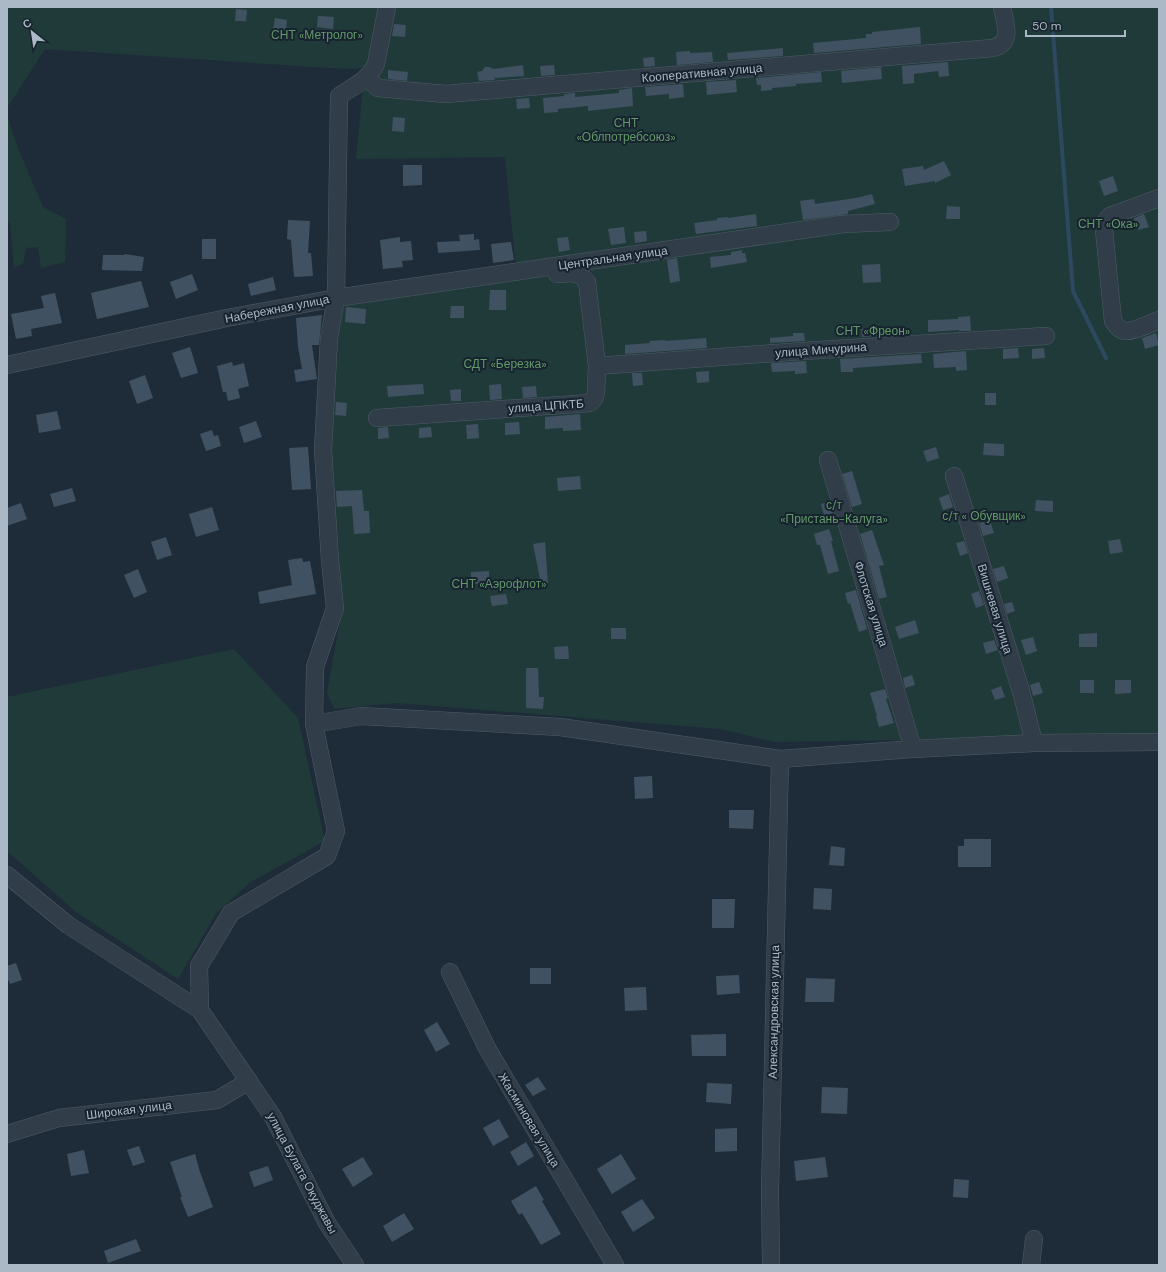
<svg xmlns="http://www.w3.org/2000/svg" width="1166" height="1272" font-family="'DM Sans',sans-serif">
	<rect width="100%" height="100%" fill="#1e2c39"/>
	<path fill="#203a3a" d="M7 7H1159V736L774 742 721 729 396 703 334 709 327 693 341 614 330 471 336 298 516 270 505 157 356 159 365 67 355 69 329 68 45 49 7 108Z
		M7 114 17 146 43 207 66 219 65 262 41 268 38 247 26 248 23 264 14 268 10 224 7 218Z
		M234 649 298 718 325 841 249 883 215 915 178 979 76 912 7 851V697Z"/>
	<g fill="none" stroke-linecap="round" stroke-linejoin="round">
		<path stroke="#2d4960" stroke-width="4" d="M1051 7 1073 291 1106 358"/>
	</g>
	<path fill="#405261" d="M236 9 247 10 246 21H235Z
		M318 16 334 17 333 29 317 27Z
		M275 18 287 20 286 31 273 30Z
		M394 24 406 25 405 37 392 36Z
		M920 27 921 44 814 53 813 43 866 38V34H872V32Z
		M783 48V56L728 60 727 53Z
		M690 51V53L712 52 713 62 677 65 676 52Z
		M654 57 655 66 644 67 643 58Z
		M948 62 949 76 939 77 938 71 914 74V83L903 84 902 66Z
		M523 65 524 76 494 78 495 80 479 81 477 72 482 71 485 67H489L494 69Z
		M554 65 555 75 541 76 540 66Z
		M881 67 882 79 842 83 841 71Z
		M388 70 408 72 407 81 388 79Z
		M821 72 822 82 796 84V86L772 88V90L761 91V85H757L756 78Z
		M736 80 737 92 707 95 706 82Z
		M683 84 684 97 669 99V94L646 96 645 87Z
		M632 88 633 106 588 111V106L558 109V112L544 113 543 98 564 96V94L575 93V97L619 93V90Z
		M529 98 530 108 517 109 516 99Z
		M393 117 405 118 404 132 392 131Z
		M944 161 951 175 935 183V181L905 186 902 169 923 166 924 170Z
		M403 165H422V185L403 186Z
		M1113 176 1118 191 1104 196 1099 181Z
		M872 194 875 204 848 211V214L803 220 800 201 814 199 815 204 856 198Z
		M947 206 960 207V219H946Z
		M756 214 757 226 696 234 694 223 717 220V218L728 217V218Z
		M1144 214 1149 227 1138 230 1134 218Z
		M288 220 310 221 308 253H311L313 276 294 277 291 240 287 239Z
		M624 227 626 243 611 245 608 229Z
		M646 231 647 241 635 243 634 232Z
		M474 234V240L479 239 480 250 438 253 437 242 460 241 459 235Z
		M400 237V242L411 241 413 260 402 261 403 267 383 269 380 240Z
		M568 237 570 250 559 252 557 238Z
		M202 239H216V259H202Z
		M511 242 514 260 493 263 491 244Z
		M742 250V253H745L747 262 711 268 710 257 731 255V252Z
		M125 254 144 257 142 271 102 270 103 255H124Z
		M677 258 680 281 670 283 667 260Z
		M880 264 881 282 863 283 862 265Z
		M192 274 198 290 176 299 170 282Z
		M273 277 276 290 251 296 248 284Z
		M141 281 149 307 97 319 91 293Z
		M490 290H506V310H489Z
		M55 293 62 323 31 329 32 336 16 339 11 314 44 308 41 296Z
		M451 306H464V318H450Z
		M346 307 366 309 365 324 345 322Z
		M322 315 319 345H312L317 379 296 382 294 370 302 369 298 347 296 318Z
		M970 316 971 331H959V330L928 332V320L958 319V317Z
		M876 328 877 336 862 337 861 329Z
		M793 333H804L805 341 770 343V338L793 336Z
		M1156 333 1159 345 1145 349 1142 338Z
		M706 338 707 348 625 354V345L650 343 649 341 665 340V341Z
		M190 347 198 373 181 378 172 353Z
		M1018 348 1019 358 1003 359V349Z
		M1044 348 1045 358 1032 359V349Z
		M966 351 967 370 956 371V367L934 368 933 354Z
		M921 354 922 363 853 368V372H841L840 359Z
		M806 361 807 373 795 374V371L772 372 771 363Z
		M232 362 233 366 244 363 249 386 238 389 240 398 228 401 226 392H223L217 366Z
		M709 371V382L697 383 696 372Z
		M632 373H642L643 385 633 386Z
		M145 375 153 398 137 404 129 381Z
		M423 384 424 394 388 397 387 386Z
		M501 384 502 399 490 400 489 385Z
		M536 386 537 397 523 398 522 387Z
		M461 389V401H451L450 390Z
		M985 393H996V405H985Z
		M336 402 347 403 346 416 335 415Z
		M57 411 61 429 39 433 36 415Z
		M580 414 581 430 563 431V428L545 429V417Z
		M256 421 262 437 244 443 239 427Z
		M519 422 520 434 505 435V423Z
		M478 424 479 438 467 439 466 425Z
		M388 427 389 438 378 439V428Z
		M431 427 432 437 419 438V428Z
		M212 430 214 436 218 435 221 446 206 451 200 434Z
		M984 443 1004 444V456L983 455Z
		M308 447 311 489 292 490 289 448Z
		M936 447 939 458 927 462 923 451Z
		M852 471 862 504 852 507 842 474Z
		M580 476 581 489 558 491 557 478Z
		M72 488 76 501 54 507 50 494Z
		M362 490 364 511H369L370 533 354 534 352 506 337 507 336 491Z
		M949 494 953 507 943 510 939 498Z
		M1036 500 1053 501V512L1035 511Z
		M830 501 833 513 824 516 821 504Z
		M21 503 27 519 7 526V508Z
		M212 507 219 530 196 537 189 514Z
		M990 520 994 533 983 536 979 523Z
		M829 529 833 541H831L839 571 828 574 820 545H817L814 534Z
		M872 530 884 565 879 566 887 597 879 599 860 534Z
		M166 537 172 555 157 560 151 542Z
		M1120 539 1123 552 1110 554 1108 541Z
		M964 541 968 553 960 556 956 543Z
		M545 542 548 583 541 584 533 544Z
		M302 558 303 562 310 561 316 594 260 604 258 592 292 585 288 560Z
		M1004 566 1008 578 997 582 993 569Z
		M138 569 147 592 134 598 124 575Z
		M489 571V583L471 584V572Z
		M856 590 867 629 859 632 850 603 848 604 845 593Z
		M979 591 984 605 976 608 971 594Z
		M506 594 508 604 492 606 490 596Z
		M1012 602 1015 611 1007 614 1004 604Z
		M915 620 919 633 899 639 895 627Z
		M611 628H626V639H611Z
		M1097 633V647H1079V634Z
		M1033 637 1037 651 1026 655 1021 640Z
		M994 640 998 650 986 654 983 643Z
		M568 646 569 659H555L554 647Z
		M526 668H538L539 697H544L543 709 526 708Z
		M912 675 915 685 905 688 903 678Z
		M1080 680H1094V693H1080Z
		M1115 680H1131V693L1115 694Z
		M1039 682 1043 693 1033 696 1030 685Z
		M1001 686 1005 697 995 700 991 690Z
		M885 689 888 698 886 699 894 723 879 727 876 717 877 716 870 693Z
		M652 776 653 798 635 799 634 777Z
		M729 810H754L753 829 729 828Z
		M964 839H991V867H958V846H964Z
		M831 846 845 848 844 866 829 865Z
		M814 888 832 889 831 910 813 909Z
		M712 899H735L734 928H712Z
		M16 963 22 980 10 984 7 977V966Z
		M530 968H551V984H530Z
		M739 975 740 993 717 995 716 976Z
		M806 978 835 979 834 1002H805Z
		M646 987 647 1010 625 1011 624 988Z
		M437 1022 450 1044 436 1052 424 1030Z
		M726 1034V1056H692L691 1035Z
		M538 1077 546 1089 533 1096 525 1085Z
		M707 1083 732 1084 731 1104 706 1102Z
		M822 1087 848 1088 847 1114 821 1113Z
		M499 1119 509 1137 493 1146 483 1128Z
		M737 1128V1151L715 1152V1129Z
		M526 1142 534 1156 518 1166 510 1152Z
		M139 1146 145 1162 133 1166 127 1150Z
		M84 1150 89 1173 71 1176 67 1154Z
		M195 1154 200 1172 213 1207 188 1217 180 1197H182L170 1162Z
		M621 1154 636 1179 612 1194 597 1169Z
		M363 1157 373 1174 353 1187 342 1169Z
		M825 1157 828 1177 796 1181 794 1161Z
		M268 1166 273 1180 254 1187 249 1172Z
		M954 1179 969 1180 968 1198 953 1197Z
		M536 1186 544 1200 542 1201 561 1234 541 1245 522 1213 519 1215 511 1201Z
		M642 1199 655 1218 633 1232 621 1212Z
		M404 1213 414 1229 392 1242 383 1226Z
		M136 1239 141 1251 108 1263 104 1251Z"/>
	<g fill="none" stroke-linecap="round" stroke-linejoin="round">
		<defs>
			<path id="minor" d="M368 76 370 81 378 88 446 94 993 48C1014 43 1005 23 1002 7
				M1159 198 1110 216 1105 222 1104 230 1113 321C1116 325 1119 330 1125 331 1133 332 1151 323 1159 320
				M7 365 227 318 336 298 339 96C353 87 369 79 376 64L387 7
				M597 366 803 351 1046 336
				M377 418 590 403 594 399 596 393 597 366 587 282C579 271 569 273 557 274
				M828 460 913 749
				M954 476 1021 691 1034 743
				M314 724 361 716 560 727 780 759 913 749 1034 743 1159 742
				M7 875 68 925 200 1010 273 1117 327 1223 355 1265
				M450 972 487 1048 615 1265
				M200 1010 199 966 231 913 327 856 336 831 314 724 315 667 335 608 330 561 323 450 329 338 336 298 843 224 890 222
				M7 1134 59 1118 217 1100 249 1081
				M771 1265 770 1191 780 759
				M1031 1265 1034 1239"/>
		</defs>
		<use href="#minor" stroke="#4f5c67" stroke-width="18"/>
		<use href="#minor" stroke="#313e49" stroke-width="17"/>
	</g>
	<g text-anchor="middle" stroke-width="4" stroke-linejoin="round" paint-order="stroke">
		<g font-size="12" fill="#619967" stroke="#17232e">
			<text x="317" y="39">СНТ «Метролог»</text>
			<text x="626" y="127">СНТ<tspan x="626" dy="14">«Облпотребсоюз»</tspan></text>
			<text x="1108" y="228">СНТ «Ока»</text>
			<text x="873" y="335">СНТ «Фреон»</text>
			<text x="505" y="368">СДТ «Березка»</text>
			<text x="834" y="509">с/т<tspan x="834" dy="14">«Пристань-Калуга»</tspan></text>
			<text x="984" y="520">с/т « Обувщик»</text>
			<text x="499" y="588">СНТ «Аэрофлот»</text>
		</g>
		<g font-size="12" fill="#abb9c6" stroke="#17232e">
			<text transform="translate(702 73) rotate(-5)" y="4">Кооперативная улица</text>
			<text transform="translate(613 258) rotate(-8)" y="4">Центральная улица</text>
			<text transform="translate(277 309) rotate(-11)" y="4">Набережная улица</text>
			<text transform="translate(821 350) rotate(-4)" y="4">улица Мичурина</text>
			<text transform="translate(546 406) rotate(-4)" y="4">улица ЦПКТБ</text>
			<text transform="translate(871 604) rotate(73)" y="4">Флотская улица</text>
			<text transform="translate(995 609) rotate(73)" y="4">Вишневая улица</text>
			<text transform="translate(774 1012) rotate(-89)" y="4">Александровская улица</text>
			<text transform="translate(129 1110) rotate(-7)" y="4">Широкая улица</text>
			<text transform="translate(529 1120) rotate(59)" y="4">Жасминовая улица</text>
			<text transform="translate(302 1173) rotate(62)" y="4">улица Булата Окуджавы</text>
		</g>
	</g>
	<rect width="1166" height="1272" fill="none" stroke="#abb9c6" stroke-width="16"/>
	<g transform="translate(32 32) rotate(330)" stroke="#17232e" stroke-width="3" paint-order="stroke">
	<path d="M0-3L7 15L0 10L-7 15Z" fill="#abb9c6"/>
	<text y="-6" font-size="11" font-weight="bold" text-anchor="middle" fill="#abb9c6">С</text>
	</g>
	<path d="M1026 30v6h99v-6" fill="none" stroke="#abb9c6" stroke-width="2"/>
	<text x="1032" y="30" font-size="12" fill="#abb9c6" stroke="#17232e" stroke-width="3" paint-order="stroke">50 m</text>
</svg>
